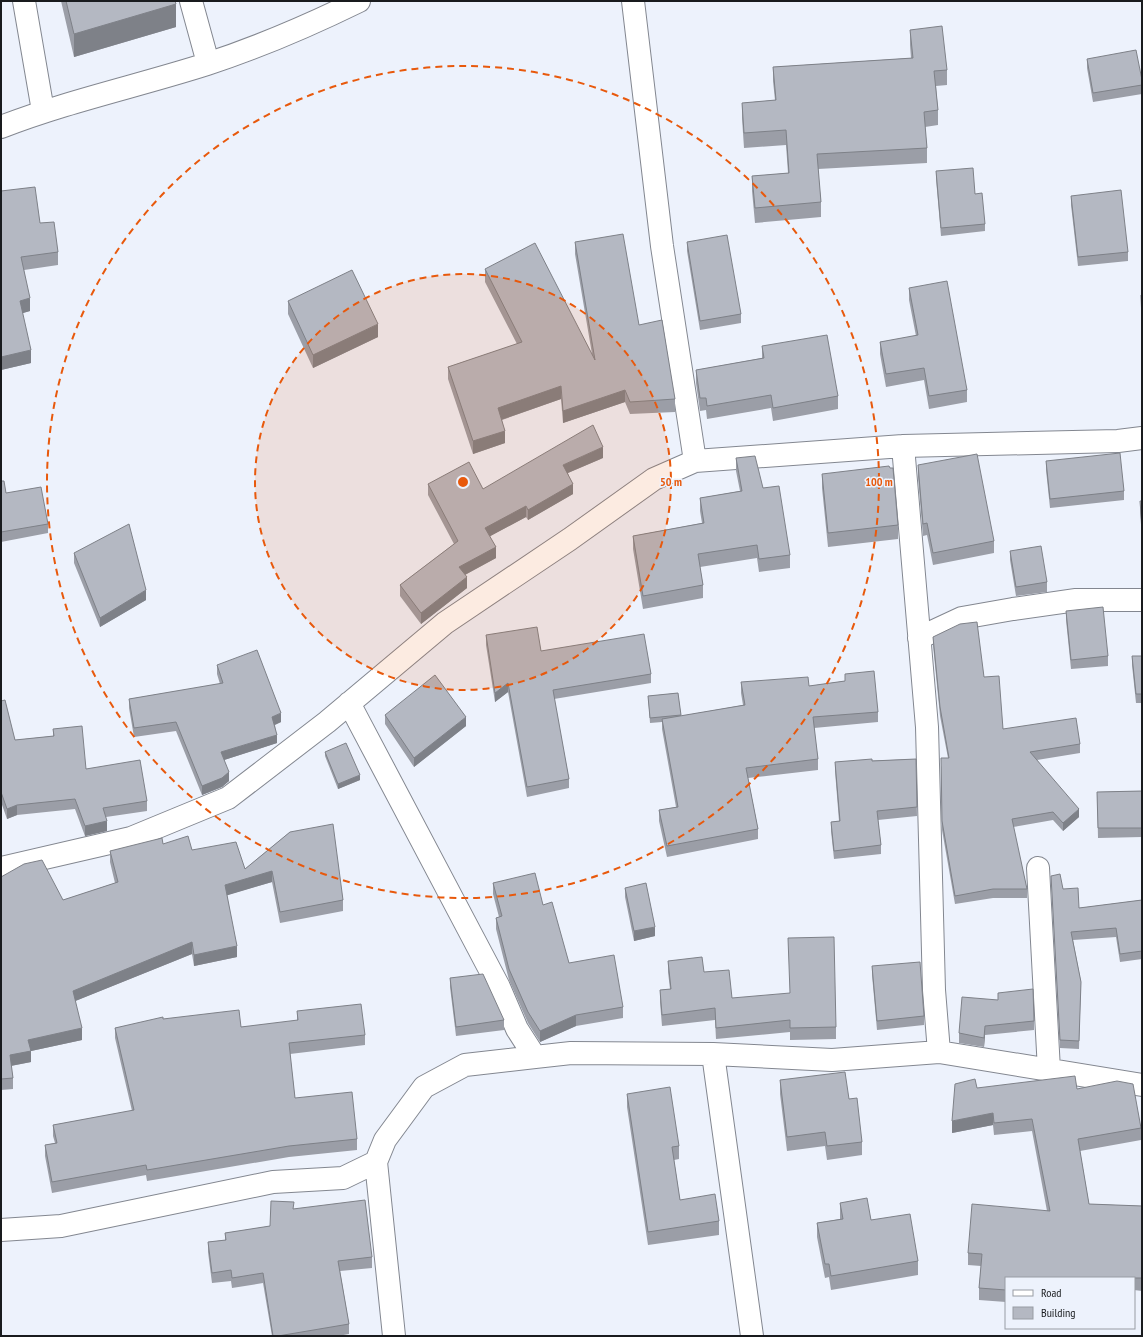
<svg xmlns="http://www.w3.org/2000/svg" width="1143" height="1337" font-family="'PT Sans Narrow',sans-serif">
	<rect width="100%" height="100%" fill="#edf2fc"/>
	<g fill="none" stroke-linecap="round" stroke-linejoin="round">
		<defs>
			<path id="minor" d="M24 1 43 111
				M191 1 208 63
				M633 1 662 246 695 461
				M1 127C68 101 138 86 207 64 259 47 310 25 359 1
				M903 446 927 727 934 990 939 1052
				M919 638 962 618 1013 609 1076 600H1142
				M349 703 499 987 517 1029 535 1057 571 1053 713 1054 832 1060 939 1052 1142 1085
				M1 868 131 838 228 798 327 722 445 623 570 539 654 479 695 461 903 446 1118 441 1142 438
				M1038 868 1049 1070
				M713 1054 752 1336
				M376 1162 394 1336
				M1 1230 61 1226 273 1182 343 1178 376 1162 385 1140 424 1087 465 1065 535 1057"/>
		</defs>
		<use href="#minor" stroke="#838790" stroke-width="24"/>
		<use href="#minor" stroke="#fff" stroke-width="22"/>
	</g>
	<path fill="#9b9ea7" d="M61 1H175L176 27 74 57Z
		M910 30 947 70V85L936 86 938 110V125L925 127 927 148V163L818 169 821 202V217L755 223 752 191V176L788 173 786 145 744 148 742 118V103L775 100 773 81V67L911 58 910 45Z
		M1087 59 1142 85V94L1093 102 1087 68Z
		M936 171 975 194 985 224V231L941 236 936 179Z
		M1 191 40 223 58 252V265L24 270 30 311 22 313 31 363 1 370Z
		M1071 196 1128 252V261L1078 266 1071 205Z
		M575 242 639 325 675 399V412L630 414 625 402 563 423 561 399 502 420 505 443 473 454 448 379V367L517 344 485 282V269L592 354 575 254Z
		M687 242 741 314V323L700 330 687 251Z
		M909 288 967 390V402L929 409 924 380 886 387 880 354V342L916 336 909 300Z
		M288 301 378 337 313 368 288 314Z
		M762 346 838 396V409L773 421 771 408 707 419 706 410 700 411 696 383V370L762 358Z
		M603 458 568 473 573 494 528 520 526 517 490 536 496 558 465 575 467 588 421 624 400 596V585L454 544 428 495V484L483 489Z
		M736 458 763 488 790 555V568L759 572 757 558 700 567 703 585V598L643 609 633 549V536L702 523 700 511V498L740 491 736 471Z
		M1046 461 1124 491V500L1050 508 1046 470Z
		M918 465 994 541V553L933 565 927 535 923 536 918 477Z
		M822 474 898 525V539L828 547 822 488Z
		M1 481 6 493 48 524V533L1 542Z
		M1140 501H1142V537L1140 512Z
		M1010 551 1047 582V592L1016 596 1010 560Z
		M74 553 146 600 100 627 74 563Z
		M1066 611 1108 656V666L1071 669 1066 620Z
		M486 635 541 651 651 674V683L554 699 569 779V788L527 797 508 692 495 702 486 645Z
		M933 637 984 677 1003 729 1080 744V753L1037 760 1079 817 1063 831 1053 820 1013 827 1027 889V898H993L955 904 942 830 941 767 948 758 940 716 933 645Z
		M1132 656H1142V703H1136L1132 665Z
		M217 665 281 722 275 725 277 743 224 760 229 781 222 787 202 795 176 731 134 737 129 708V699L220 684 217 674Z
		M845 674 878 712V722L814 728 818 759V770L748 778 758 829V839L667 857 659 821V810L676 807 662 729V722L650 723 648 696 678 693 681 716 743 705 741 693V682L809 686 845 681Z
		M1 701 15 740 53 736V729L86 769 147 801V811L106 817 107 831 85 836 75 809 17 815 7 819 1 802Z
		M385 715 466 726 414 767 385 724Z
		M325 752 360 780 338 789 325 756Z
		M916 759 917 816 878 820 881 845V854L834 859 831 831V822L839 821 835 771V762Z
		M1142 791V837L1098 838 1097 792Z
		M290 832 343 900V911L280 923 272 882 227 895 237 957 194 966 192 954 75 1001 82 1040 31 1051V1062L11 1066 13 1078V1089L1 1090V877L63 900 115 883 110 862V851L163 844 192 850 245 869Z
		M1051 876 1079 908 1142 900V959L1120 962 1116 937 1073 940 1081 982 1079 1049 1060 1048Z
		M493 883 543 905 569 963 623 1007V1018L576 1026 540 1042 528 1023 509 980 496 929V918L499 917 493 894Z
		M625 888 655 936 634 941 625 897Z
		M668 961 704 972 732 998 836 1027V1039L790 1040V1032L716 1039 715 1020 662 1026 660 1002V990L670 989 668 972Z
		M872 966 924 1016V1025L877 1030 872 975Z
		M450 978 504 1020V1030L456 1036 450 987Z
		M998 993 1034 1021V1030L985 1035 984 1047 959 1043V1033L998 1000Z
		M297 1011 365 1035V1045L290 1054 295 1098 357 1139V1150L289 1157 147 1181 146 1175 52 1193 45 1156V1145L55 1143 53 1136V1125L132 1111 115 1038V1028L163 1019 241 1027 297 1021Z
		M780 1080 849 1099 862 1142V1155L827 1160 825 1146 787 1151 780 1094Z
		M977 1088 1077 1089 1141 1128V1140L1080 1151 1089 1204 1142 1206V1291L1134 1290V1278H1006V1302L979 1300V1288L981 1266 968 1265V1253L1047 1211 1032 1131 994 1135 993 1125 952 1133Z
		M627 1094 679 1146V1159L674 1160 680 1200 719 1221V1235L648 1245 627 1107Z
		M840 1203 871 1220 918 1261V1275L831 1290 829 1277 825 1278 817 1237V1223L840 1219Z
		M294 1209 372 1257V1268L340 1271 349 1324V1334L338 1336H272L263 1283 232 1288 231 1281 212 1283 208 1252V1242L225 1240V1233L270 1226Z
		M1 1308 2 1315V1326H1Z"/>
	<path fill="#7e8188" d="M176 4V27L74 57V34Z
		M30 298V311L20 314V301Z
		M378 324V337L313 368V355Z
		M31 350V363L1 370V357Z
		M561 386V399L498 421V408Z
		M625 390V402L563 423V411Z
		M505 431V443L473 454V441Z
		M603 447V458L563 475V465Z
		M573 484V494L528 520V510Z
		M526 506V517L485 539V528Z
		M496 547V558L459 578V567Z
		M467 577V588L421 624V613Z
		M146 590V600L100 627V618Z
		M508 683V692L495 702V693Z
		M281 713V722L272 726V717Z
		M466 717V726L414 767V758Z
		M277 735V743L221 761V752Z
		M229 772V781L222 787 202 795V786Z
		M360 775V780L338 789V784Z
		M17 805V815L7 819V809Z
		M1079 809V817L1063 831V823Z
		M107 821V831L85 836V826Z
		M272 871V882L225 896V885Z
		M655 927V936L634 941V931Z
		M192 942V954L73 1002V991Z
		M237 946V957L194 966V955Z
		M576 1015V1026L540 1042V1031Z
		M985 1026V1035L984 1047V1038Z
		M82 1028V1040L31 1051V1062L10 1066V1055L28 1040Z
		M993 1113V1125L952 1133V1121Z"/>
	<path fill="#b4b8c2" stroke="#7e8188" d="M66 1H175L176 4 74 34Z
		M942 26 947 70 934 71 938 110 924 112 927 148 817 154 821 202 755 208 752 176 789 173 786 130 744 133 742 103 776 100 773 67 913 58 910 30Z
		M1136 50 1142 80V85L1093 93 1087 59Z
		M973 168 975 194 982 193 985 224 941 228 936 171Z
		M35 187 40 223 54 222 58 252 21 257 30 298 20 301 31 350 1 357V191Z
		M1121 190 1128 252 1078 257 1071 196Z
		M623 234 639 325 662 320 675 399 630 402 625 390 563 411 561 386 498 408 505 431 473 441 448 367 522 342 485 269 535 243 595 360 575 242Z
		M727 235 741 314 700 321 687 242Z
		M352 270 378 324 313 355 288 301Z
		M947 281 967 390 929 396 924 368 886 374 880 342 918 335 909 288Z
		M1141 295H1142V321Z
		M827 335 838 396 773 408 771 395 707 406 706 398H700L696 370 764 358 762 346Z
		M593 425 603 447 563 465 573 484 528 510 526 506 485 528 496 547 459 567 467 577 421 613 400 585 458 541 428 484 469 462 483 489Z
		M1120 453 1124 491 1050 499 1046 461Z
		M977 454 994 541 933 553 927 523 923 524 918 465Z
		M755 456 763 488 779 486 790 555 759 559 757 545 698 554 703 585 643 596 633 536 704 523 700 498 742 491 736 458Z
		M889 466 890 468H893L898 525 828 533 822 474Z
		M1 481H4L6 493 41 487 48 524 1 532Z
		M1140 501H1142V526Z
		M129 524 146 590 100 618 74 553Z
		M1041 546 1047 582 1016 587 1010 551Z
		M1103 607 1108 656 1071 660 1066 611Z
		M977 622 984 677 999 676 1003 729 1076 718 1080 744 1030 752 1079 809 1063 823 1053 812 1012 819 1027 889H993L955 896 942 821 941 758H949L940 707 933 637 960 624Z
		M537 627 541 651 644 634 651 674 553 690 569 779 527 787 508 683 495 693 486 635Z
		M257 650 281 713 272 717 277 735 221 752 229 772 222 778 202 786 176 722 134 728 129 699 223 683 217 665Z
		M1132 656H1142V694H1136Z
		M874 671 878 712 813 717 818 759 746 768 758 829 667 846 659 810 678 807 662 719 745 705 741 682 808 677 809 686 845 681V674Z
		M435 675 466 717 414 758 385 715Z
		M678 693 681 715 650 718 648 696Z
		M5 700 15 740 54 736 53 729 82 726 86 769 140 760 147 801 103 808 107 821 85 826 75 799 17 805 7 809 1 792V701Z
		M346 743 360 775 338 784 325 752Z
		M872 759V761L916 759 917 807 877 811 881 845 834 851 831 822 840 821 835 762Z
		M1142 791V828H1098L1097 792Z
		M333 824 343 900 280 912 272 871 225 885 237 946 194 955 192 942 73 991 82 1028 28 1040 31 1051 10 1055 13 1078 1 1079V877L24 864 42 860 63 900 118 882 110 851 162 838 163 844 188 836 192 850 236 842 245 869 290 832Z
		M535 873 543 905 552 902 569 963 614 955 623 1007 576 1015 540 1031 528 1012 509 969 496 918 502 916 493 883Z
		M1060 874 1063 889 1078 888 1079 908 1142 900V951L1120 954 1116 928 1071 932 1081 982 1079 1041 1060 1040 1051 876Z
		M646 883 655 927 634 931 625 888Z
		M834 937 836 1027 790 1028V1020L716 1028 715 1008 662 1015 660 990 671 989 668 961 702 957 704 972 729 970 732 998 790 993 788 938Z
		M920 962 924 1016 877 1021 872 966Z
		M483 974 504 1020 456 1027 450 978Z
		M1033 989 1034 1021 985 1026 984 1038 959 1033 962 997 998 1000V993Z
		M361 1004 365 1035 289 1043 295 1098 352 1092 357 1139 289 1146 147 1170 146 1165 52 1182 45 1145 57 1143 53 1125 134 1110 115 1028 163 1017V1019L239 1010 241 1027 298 1020 297 1011Z
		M845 1072 849 1099 857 1098 862 1142 827 1146 825 1132 787 1137 780 1080Z
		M1075 1076 1077 1089 1117 1081 1133 1084 1141 1128 1078 1139 1089 1204 1142 1206V1278H1006V1290L979 1288 982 1254 968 1253 972 1204 1050 1211 1032 1119 994 1123 993 1113 952 1121 955 1084 975 1079 977 1088Z
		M670 1087 679 1146 672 1147 680 1200 715 1194 719 1221 648 1232 627 1094Z
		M867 1198 871 1220 910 1214 918 1261 831 1276 829 1264H825L817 1223 843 1219 840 1203Z
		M365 1200 372 1257 338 1261 349 1324 278 1336H273L263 1273 232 1278 231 1270 212 1273 208 1242 226 1240 225 1233 270 1226 271 1201 294 1202 293 1209Z"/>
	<circle cx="463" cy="482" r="208" fill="#e8590c" fill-opacity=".12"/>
	<g fill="none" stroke="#e8590c" stroke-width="2" stroke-dasharray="7 5">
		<circle cx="463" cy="482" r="208"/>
		<circle cx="463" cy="482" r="416"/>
	</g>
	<circle cx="463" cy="482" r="6" fill="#e8590c" stroke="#edf2fc" stroke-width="2"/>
	<g font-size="12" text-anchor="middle" font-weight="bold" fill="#e8590c" stroke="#edf2fc" stroke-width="3" stroke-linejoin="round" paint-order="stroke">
		<text x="671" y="486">50 m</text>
		<text x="879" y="486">100 m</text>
	</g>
	<rect width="1143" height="1337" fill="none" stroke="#191b1e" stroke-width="4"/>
	<rect x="1005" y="1277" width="130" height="52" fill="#edf2fc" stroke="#989ca3"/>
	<rect x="1013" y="1290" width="20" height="6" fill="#ffffff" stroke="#989ca3"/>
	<text x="1041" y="1297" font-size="12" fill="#191b1e">Road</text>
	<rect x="1013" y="1307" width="20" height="12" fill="#b4b8c2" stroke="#989ca3"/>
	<text x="1041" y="1317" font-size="12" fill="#191b1e">Building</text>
</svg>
